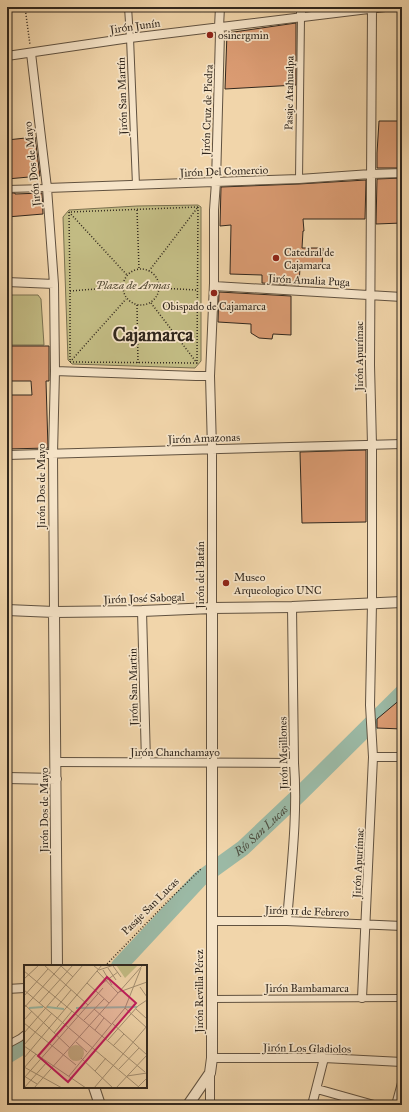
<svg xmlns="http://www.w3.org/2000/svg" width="409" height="1112" font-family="'IM FELL Great Primer',serif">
	<rect width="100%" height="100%" fill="#f1d5aa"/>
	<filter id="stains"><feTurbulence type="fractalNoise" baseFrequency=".005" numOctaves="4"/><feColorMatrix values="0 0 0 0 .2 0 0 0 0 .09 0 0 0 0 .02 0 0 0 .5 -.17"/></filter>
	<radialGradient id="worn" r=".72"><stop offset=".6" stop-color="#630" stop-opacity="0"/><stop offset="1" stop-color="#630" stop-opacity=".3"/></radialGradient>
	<path fill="#c2bb83" stroke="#7a7150" d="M198 205 201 207V361L195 368 72 364 68 360 63 217 69 210 137 206Z
		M7 295H38L41 299 44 345H7Z"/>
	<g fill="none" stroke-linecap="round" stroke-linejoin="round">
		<g stroke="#9bb9a5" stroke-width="16">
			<path id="s1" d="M119 966 200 879 243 848 300 794 402 693"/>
			<path d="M7 1056 25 1045"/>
		</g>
	</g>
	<path fill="#da9b72" stroke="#31271d" d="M296 23V85L225 89 227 33Z
		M379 121H402V168H377V153Z
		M35 137 40 176 7 179V140Z
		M402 178V223L376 224 377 179Z
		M366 180 365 219H303L304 231H303L302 248H323L322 267H300L299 285 262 283V275L230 274 231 225 220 226 221 187 299 184Z
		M7 193H15V194L42 193 43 214 7 217Z
		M219 292 291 296V335L273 334 272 339 259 338 251 333V324L218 322Z
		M7 346H49V381H46L48 448 7 449V395H32L31 381H7Z
		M366 450V522L302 523 300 452Z
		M402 698V729L377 728V719Z"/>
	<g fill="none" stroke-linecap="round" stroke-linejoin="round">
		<defs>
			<path id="pedestrian" d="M128 7 130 38 136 185
				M299 179 301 17
				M7 189 47 188
				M212 999 402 998
				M7 1045 20 1038 25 1034"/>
			<path id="minor" d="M301 17V7
				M31 53 47 188 54 284 55 371 53 454 54 612
				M7 56 130 38 385 7
				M47 188 299 179 371 174 402 173
				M7 282 54 284
				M214 286 402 297
				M55 371 196 376H210
				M7 455 402 444
				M212 608V449L210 376 214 283V210L216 182 220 33 219 27 220 7
				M142 611 146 762
				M373 757H402
				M55 762 294 763
				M211 921H287L402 926
				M287 921C291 869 298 815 294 763L292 607
				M7 989 25 988
				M362 998 373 757 370 705 372 603V445L370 365 372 7
				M212 1058H324L402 1062
				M317 1089 374 1105
				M210 1105V1073
				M312 1105 324 1058
				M396 1105 402 1083"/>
			<path id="tertiary" d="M7 610 54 612 142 611 212 608 292 607 402 602
				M54 612 57 966
				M7 778 56 779
				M94 1087 100 1105
				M188 1105 210 1073 212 1058C212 908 212 758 212 608"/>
		</defs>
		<use href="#pedestrian" stroke="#615240" stroke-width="8"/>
		<use href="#minor" stroke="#615240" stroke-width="10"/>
		<use href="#tertiary" stroke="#615240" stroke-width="12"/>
		<path stroke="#31271d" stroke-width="1.5" stroke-dasharray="1 2" stroke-linecap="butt" d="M25 7 30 45
			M198 207 197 363 70 362V291L69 212Z
			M137 210 139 269
			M69 212 127 275
			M123 287a18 18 0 1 1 36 0a18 18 0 1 1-36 0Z
			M149 271 198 207
			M159 288 197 290
			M70 291 122 287
			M151 303 197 363
			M137 305 138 363
			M70 362 126 299
			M105 966 169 900 202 868"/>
		<use href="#pedestrian" stroke="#f6e4c8" stroke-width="6"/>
		<use href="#minor" stroke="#f6e4c8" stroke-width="8"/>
		<use href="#tertiary" stroke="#f6e4c8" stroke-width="10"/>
	</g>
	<g fill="#8f2418" stroke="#f6e4c8" stroke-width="1.5">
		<circle cx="210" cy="35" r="4"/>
		<circle cx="276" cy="258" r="4"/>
		<circle cx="214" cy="293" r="4"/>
		<circle cx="226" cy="583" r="4"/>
	</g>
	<g text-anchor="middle" stroke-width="3.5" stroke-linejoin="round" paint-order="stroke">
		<g font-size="11" fill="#31271d" stroke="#f6e4c8">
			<text transform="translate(135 26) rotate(-8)" y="4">Jirón Junín</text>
			<text transform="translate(289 93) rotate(-89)" y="4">Pasaje Atahualpa</text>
			<text transform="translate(122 96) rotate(-92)" y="4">Jirón San Martín</text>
			<text transform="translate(207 110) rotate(-88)" y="4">Jirón Cruz de Piedra</text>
			<text transform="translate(32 164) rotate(-96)" y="4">Jirón Dos de Mayo</text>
			<text transform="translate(224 171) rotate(-2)" y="4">Jirón Del Comercio</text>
			<text transform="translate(309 280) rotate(3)" y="4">Jirón Amalia Puga</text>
			<text transform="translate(359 356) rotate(-90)" y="4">Jirón Apurímac</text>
			<text transform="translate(204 438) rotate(-2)" y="4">Jirón Amazonas</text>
			<text transform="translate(41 486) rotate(-90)" y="4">Jirón Dos de Mayo</text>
			<text transform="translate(200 575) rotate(-90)" y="4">Jirón del Batán</text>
			<text transform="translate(144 598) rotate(-2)" y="4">Jirón José Sabogal</text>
			<text transform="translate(133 687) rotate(-91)" y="4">Jirón San Martin</text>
			<text x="175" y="756">Jirón Chanchamayo</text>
			<text transform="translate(283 753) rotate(-91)" y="4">Jirón Mejillones</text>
			<text transform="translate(44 810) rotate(-90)" y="4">Jirón Dos de Mayo</text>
			<text transform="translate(358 863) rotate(-87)" y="4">Jirón Apurímac</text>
			<text transform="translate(150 906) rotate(-45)" y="4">Pasaje San Lucas</text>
			<text transform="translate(307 911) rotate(2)" y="4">Jirón 11 de Febrero</text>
			<text x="307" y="992">Jirón Bambamarca</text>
			<text transform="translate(199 991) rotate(-90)" y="4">Jirón Revilla Pérez</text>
			<text transform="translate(307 1048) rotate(1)" y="4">Jirón Los Gladiolos</text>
		</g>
		<g font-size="11" fill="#31271d" stroke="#f6e4c8" text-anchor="start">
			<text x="218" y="39">osinergmin</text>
			<text x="284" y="256">Catedral de<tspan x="284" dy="13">Cajamarca</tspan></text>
			<text x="214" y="310" text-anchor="middle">Obispado de Cajamarca</text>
			<text x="234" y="581">Museo<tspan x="234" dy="13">Arqueologico UNC</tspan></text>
		</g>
		<g font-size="11" font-style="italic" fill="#554c36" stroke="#f6e4c8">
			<text x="133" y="289">Plaza de Armas</text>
		</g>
		<g font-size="12" font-style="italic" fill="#4c4c3f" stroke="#f6e4c8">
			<text dy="4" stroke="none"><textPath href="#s1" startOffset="197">Río San Lucas</textPath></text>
		</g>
		<g font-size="19" font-weight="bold" fill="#31271d" stroke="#f6e4c8">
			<text x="153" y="341">Cajamarca</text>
		</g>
	</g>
	<g transform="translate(24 965)">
		<rect width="123" height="123" fill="#f1d5aa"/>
		<path d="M92 0H114L101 13ZM44 88a8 8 0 1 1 16 0a8 8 0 1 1-16 0Z" fill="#c2bb83"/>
		<path fill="none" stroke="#9bb9a5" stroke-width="2" d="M23 42 40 44M5 43 19 42M52 43 113 42"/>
		<path fill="none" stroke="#a48f72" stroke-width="1" d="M20 0 64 40M69 0 75 5 90 0M37 1 49 12M89 1 97 12M84 3 92 15M79 5 88 20M0 6 121 107M73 6 94 28M0 14 15 0M63 18 85 38M76 20 94 7M116 22 123 32M0 25 116 123M95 27 123 17M0 31 24 4M15 38 49 0M0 39 46 83M33 42 47 25M0 43 38 0M101 43 123 63M70 44 87 59M112 44 123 54M0 55 8 46M60 55 80 34M0 58 52 100M88 58 123 90M71 65 80 53M0 68 59 0M30 68 48 46M84 75 114 41 123 35M52 77 63 87M0 80 28 48M0 81 62 123M89 81 100 69M0 93 78 0M57 93 89 123M0 102 38 123M0 103 12 89M95 104 115 83M71 106 82 93M0 111 13 119M45 111 101 43 117 3M103 111 123 108M0 113 79 23M0 123 23 97M10 123 118 1M70 123 123 61M92 123 123 90M113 123 123 113"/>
		<path fill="#c2185b" fill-opacity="0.15" stroke="#c2185b" stroke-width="2" d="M83 12 112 38 44 117 14 91Z"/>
		<rect width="123" height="123" fill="none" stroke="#31271d" stroke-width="2"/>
	</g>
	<rect width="409" height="1112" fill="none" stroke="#f1d5aa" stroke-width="24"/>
	<rect x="8" y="8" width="393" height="1096" fill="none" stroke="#31271d" stroke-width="2"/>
	<rect x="12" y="12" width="385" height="1088" fill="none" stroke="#31271d"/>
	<rect width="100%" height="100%" filter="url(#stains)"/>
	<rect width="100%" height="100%" fill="url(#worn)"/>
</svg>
